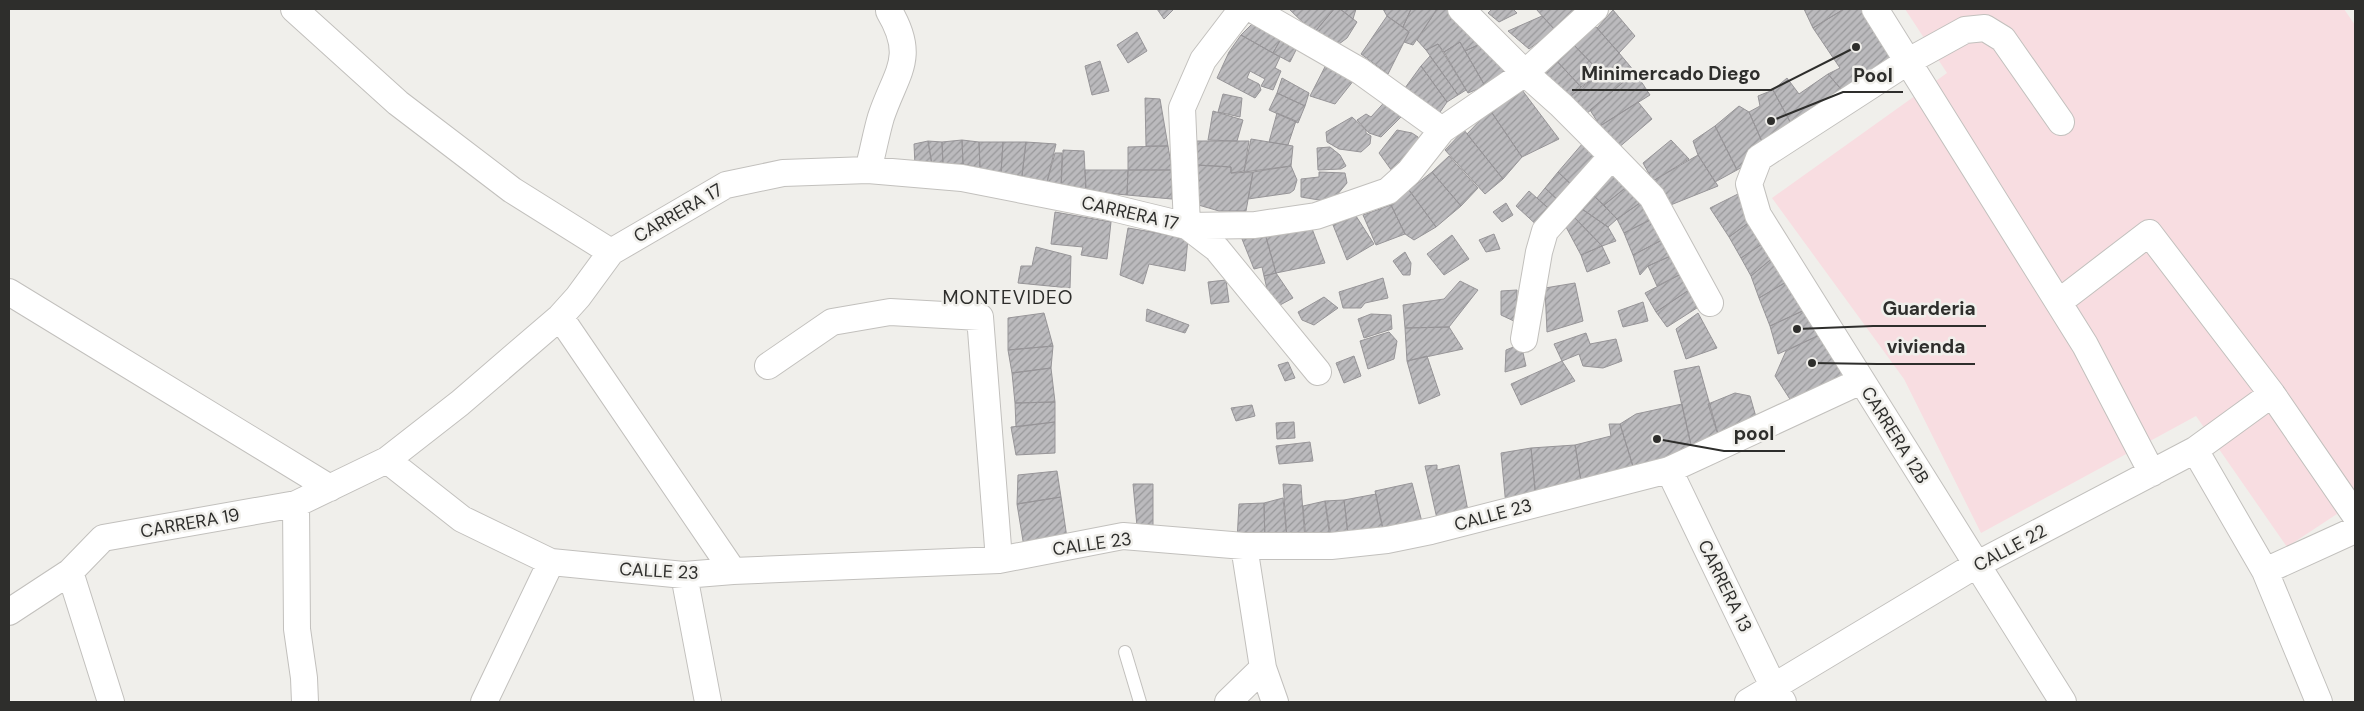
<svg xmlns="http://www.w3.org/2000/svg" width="2364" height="711" font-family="'DM Sans',sans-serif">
	<defs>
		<pattern id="building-hatch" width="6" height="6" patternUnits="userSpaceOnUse" patternTransform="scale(1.25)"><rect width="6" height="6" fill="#bbbabd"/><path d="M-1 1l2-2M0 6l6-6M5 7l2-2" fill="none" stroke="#98989a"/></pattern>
	</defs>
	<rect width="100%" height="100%" fill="#f0efeb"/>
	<path fill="#f8dde1" d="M1905 9H2344L2355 25V502L2287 547 2196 416 1981 533 1904 379 1772 198 1947 73Z"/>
	<path fill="url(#building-hatch)" stroke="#979598" d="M1157 9H1174L1164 19Z
		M1289 9H1334L1314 33Z
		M1334 9H1340L1357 22 1347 38 1339 44 1313 34Z
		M1340 9H1356L1353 19Z
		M1383 9H1411L1403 27 1387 16Z
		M1411 9H1437L1413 45 1404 42 1409 32 1403 27Z
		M1437 9H1458L1489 40 1465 51 1460 42 1444 52 1438 44 1426 50 1417 40Z
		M1492 9H1513L1517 13 1499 22 1488 13Z
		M1536 9H1581L1555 30Z
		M1804 9H1844L1813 28Z
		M1844 9H1863L1896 66 1846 95 1828 74 1840 68 1813 28Z
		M1613 10 1635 36 1619 53 1597 28Z
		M1387 16 1409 32 1388 74 1361 54Z
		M1542 16 1555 30 1529 49 1508 31Z
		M1254 22 1283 35 1273 53 1241 35Z
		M1590 23 1597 28 1619 53 1601 73 1570 41Z
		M1137 32 1147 51 1128 63 1117 45Z
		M1241 35 1280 57 1275 68 1281 71 1273 90 1261 86 1265 79 1250 71 1247 78 1259 84 1261 90 1255 98 1217 78 1229 52Z
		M1283 35 1300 42 1290 62 1273 53Z
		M1489 40 1509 73 1485 86 1465 51Z
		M1570 41 1601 73 1581 87 1554 58Z
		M1460 42 1485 86 1468 93 1444 52Z
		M1438 44 1466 90 1458 95 1426 50Z
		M1619 53 1635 72 1585 115 1571 96 1601 73Z
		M1430 56 1458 95 1447 102 1421 66Z
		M1554 58 1581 87 1563 103 1537 78Z
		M1329 59 1358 75 1335 104 1310 96Z
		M1100 61 1109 91 1092 95 1085 66Z
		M1421 66 1447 102 1438 115 1405 88Z
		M1635 72 1650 95 1600 126 1590 110Z
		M1828 74 1846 95 1795 131 1773 90 1787 78 1799 94Z
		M1282 78 1309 93 1305 106 1277 93Z
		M1519 86 1559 139 1522 157 1490 110Z
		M1773 90 1795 131 1767 153 1749 112 1760 106 1758 96Z
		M1277 93 1305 106 1298 123 1269 110Z
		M1223 94 1242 98 1240 117 1218 112Z
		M1390 96 1410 108 1381 137 1369 133 1357 120 1366 114 1371 117Z
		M1145 98 1160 99 1168 146H1146Z
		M1638 102 1652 119 1617 149 1600 126Z
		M1739 106 1749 112 1767 153 1737 170 1715 126Z
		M1490 110 1522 157 1503 179 1467 134Z
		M1213 111 1243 120 1237 141 1208 140Z
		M1277 113 1296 121 1288 145 1269 142Z
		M1352 117 1366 130V133L1371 136 1370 144 1361 152 1339 149 1327 142 1326 132Z
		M1715 126 1737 170 1715 182 1698 155 1693 141Z
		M1397 130 1412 133 1418 137 1420 146 1397 178 1379 153Z
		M1464 130 1503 179 1485 194 1445 150Z
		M1251 139 1293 146 1291 166 1244 172Z
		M962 140 963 164 943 165 942 142Z
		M962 140 979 142 980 168 963 164Z
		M1671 140 1689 159 1653 181 1643 163Z
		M928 141 932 165 915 166 914 144Z
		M928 141 942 142 943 165H932Z
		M1197 141H1249L1244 171 1231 173V167L1197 165Z
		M979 142H1003L1001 173 980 168Z
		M1003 142H1026L1022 176 1001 173Z
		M1026 142 1056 144 1046 186 1022 176Z
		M1583 143 1601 164 1577 190 1558 172Z
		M1168 146 1172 170H1128V147Z
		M1330 147 1340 155 1346 166 1341 169 1318 170 1317 148Z
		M1063 150 1084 151 1086 191 1061 189Z
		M1055 153H1062L1061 189 1046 186Z
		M1698 155 1718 186 1668 206 1653 181Z
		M1449 156 1478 188 1461 206 1432 172Z
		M1197 165 1231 167V173L1253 172 1246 211H1219L1195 204Z
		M1619 165 1634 181 1604 205 1590 192Z
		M1291 166 1297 180 1294 190 1290 193 1248 199 1253 172Z
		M1085 170H1128L1127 195 1086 191Z
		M1128 170H1172V199L1127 195Z
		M1319 172 1345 173 1347 183 1331 202 1301 197V179L1319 177Z
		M1432 172 1461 206 1436 227 1409 190Z
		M1558 172 1577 190 1564 206 1545 188Z
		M1634 181 1647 198 1617 219 1604 205Z
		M1545 188 1564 206 1556 215 1537 198Z
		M1409 190 1436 227 1414 240 1405 234 1391 205Z
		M1529 191 1556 215 1541 229 1516 206Z
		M1744 191 1751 221 1729 237 1710 208Z
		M1590 192 1617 219 1608 227 1579 207Z
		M1647 198 1656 217 1624 233 1617 219Z
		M1506 203 1513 215 1502 222 1493 212Z
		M1391 205 1405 234 1376 245 1363 215Z
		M1579 207 1608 227 1616 241 1602 246 1574 217Z
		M1055 212 1111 222 1107 259 1081 255 1083 247 1051 244Z
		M1356 216 1374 244 1347 260 1333 225Z
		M1574 217 1602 246 1581 255 1566 227Z
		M1656 217 1664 239 1633 255 1624 233Z
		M1751 221 1765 242 1741 258 1729 237Z
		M1311 226 1325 263 1276 273 1266 237Z
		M1128 228 1188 238 1185 271 1149 264 1143 284 1120 275Z
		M1494 234 1500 249 1486 252 1479 240Z
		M1452 235 1469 259 1444 275 1427 254Z
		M1266 237 1276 273 1264 276 1262 267 1254 269 1242 239Z
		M1664 239 1673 255 1648 266 1640 275 1633 255Z
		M1765 242 1775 256 1751 276 1741 258Z
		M1602 246 1610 263 1587 272 1581 255Z
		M1036 247 1071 256 1070 288 1018 283 1021 266H1032Z
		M1405 252 1411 263 1410 275H1403L1393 261Z
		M1673 255 1683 273 1657 286 1648 266Z
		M1775 256 1790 280 1759 298 1751 276Z
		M1276 273 1293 298 1280 305 1267 289 1264 276Z
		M1683 273 1692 288 1656 312 1645 293Z
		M1383 278 1388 298 1365 303 1361 308H1343L1339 292Z
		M1791 279 1809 308 1770 326 1759 298Z
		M1226 280 1229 302 1211 304 1208 282Z
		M1460 281 1478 290 1449 327 1405 328 1403 305 1444 299Z
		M1575 283 1583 321 1547 332 1545 288Z
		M1692 288 1700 306 1667 327 1656 312Z
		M1517 290 1516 322 1501 315V291Z
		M1324 297 1338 308 1314 325 1302 320 1298 312Z
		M1643 302 1648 321 1623 327 1618 311Z
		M1809 308 1826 332 1778 354 1770 326Z
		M1147 309 1189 325 1185 333 1146 321Z
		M1044 313 1053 346 1008 350V318Z
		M1698 313 1717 348 1686 359 1676 329Z
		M1371 314 1391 315 1392 329 1364 338 1358 319Z
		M1449 327 1463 349 1407 361 1405 328Z
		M1389 332 1397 341 1394 359 1368 369 1360 341Z
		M1826 332 1853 380 1795 407 1775 376 1786 351Z
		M1586 333 1590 344 1616 339 1622 361 1603 368 1583 366 1579 354 1562 361 1554 344Z
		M1521 344 1526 366 1505 372 1506 350Z
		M1053 346 1051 368 1012 373 1008 350Z
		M1354 356 1361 376 1344 383 1336 363Z
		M1427 356 1440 395 1419 404 1407 361Z
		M1562 361 1575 381 1521 405 1511 384Z
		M1288 362 1295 378 1285 381 1278 365Z
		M1699 366 1720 441 1693 454 1674 371Z
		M1051 368 1055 402 1015 403 1012 373Z
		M1735 393 1750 396 1758 424 1720 441 1708 404Z
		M1055 402V422L1016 427 1015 403Z
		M1682 404 1693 454 1635 473 1620 424 1636 414Z
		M1252 405 1255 416 1236 421 1231 408Z
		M1055 422V453L1016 455 1011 427Z
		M1294 422 1295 438 1277 439 1276 423Z
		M1609 424H1620L1635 473 1582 487 1575 445 1611 436Z
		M1310 442 1313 461 1279 464 1276 446Z
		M1575 445 1582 487 1536 499 1531 448Z
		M1531 448 1536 499 1506 506 1501 453Z
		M1437 465V470L1459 465 1469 516 1438 523 1425 466Z
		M1057 471 1061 497 1017 504 1018 475Z
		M1412 483 1423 526 1384 535 1375 491Z
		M1133 484H1153V528L1137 526Z
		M1283 484 1301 485 1305 540 1287 538Z
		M1376 494 1384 535 1349 543 1344 500Z
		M1061 497 1067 538 1024 547 1017 504Z
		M1283 498 1287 539 1265 541 1264 503Z
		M1344 500 1349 543 1331 538 1325 501Z
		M1325 501 1330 538 1306 540 1303 506Z
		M1264 503 1265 541H1237L1239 504Z"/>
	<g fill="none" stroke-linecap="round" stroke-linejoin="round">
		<defs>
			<path id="lane" d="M1125 652 1140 702"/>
			<path id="street" d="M294 9 398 103 512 190 611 252
				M1242 9 1203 60 1182 108 1187 226 1217 249 1318 372
				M1252 9 1360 71 1442 130
				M1461 9 1525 73 1561 105 1612 156 1652 197 1710 303
				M1875 9 2085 345 2152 473
				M2061 122 2003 39 1985 28 1965 30 1907 62 1759 158 1749 184 1758 215 2063 702
				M868 170C873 152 876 134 881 117 896 72 917 58 889 11V9
				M9 292 330 488
				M2059 302 2149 233 2272 394 2355 515
				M560 317 733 571
				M1524 339 1539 252 1545 231 1612 156
				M768 366 832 322 890 312 980 317 999 560
				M2195 450 2265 571 2319 702
				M387 460 462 519 551 562 684 575 733 571 999 560 1123 536 1244 546H1331L1387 540 1431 531 1669 470 1861 381
				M1669 470 1774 688 1783 702
				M296 504 297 629 304 678 305 702
				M1244 546 1263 668 1275 702
				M2265 571 2355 530
				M70 572 111 702
				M684 575 708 702
				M9 612 70 572 103 538 296 504 387 460 460 403 560 317 578 297 611 252 726 185 783 173 868 170 962 178 1109 207 1187 226 1255 225 1316 216 1388 191 1409 172 1442 130 1525 73 1595 9
				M484 702 551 562
				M1228 702 1263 668
				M1748 702 1976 565 2195 450 2272 394"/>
		</defs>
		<use href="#lane" stroke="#c2c0bd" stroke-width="14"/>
		<use href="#street" stroke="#c2c0bd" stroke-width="28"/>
		<use href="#lane" stroke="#fff" stroke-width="12"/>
		<use href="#street" stroke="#fff" stroke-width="26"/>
	</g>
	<g text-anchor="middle" stroke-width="5" stroke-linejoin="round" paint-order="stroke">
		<g font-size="18" fill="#2e2e2c" stroke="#f0efeb">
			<text transform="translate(678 213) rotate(-30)" y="6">CARRERA 17</text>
			<text transform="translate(1130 213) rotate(13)" y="6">CARRERA 17</text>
			<text transform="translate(1895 435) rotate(58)" y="6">CARRERA 12B</text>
			<text transform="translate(1493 515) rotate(-15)" y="6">CALLE 23</text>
			<text transform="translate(190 523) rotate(-10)" y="6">CARRERA 19</text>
			<text transform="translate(1092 544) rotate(-8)" y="6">CALLE 23</text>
			<text transform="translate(2010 548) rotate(-28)" y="6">CALLE 22</text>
			<text transform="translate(659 571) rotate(3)" y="6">CALLE 23</text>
			<text transform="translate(1725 586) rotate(64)" y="6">CARRERA 13</text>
		</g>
		<g font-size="19" letter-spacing="1" fill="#2e2e2c" stroke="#f0efeb">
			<text x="1008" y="304">MONTEVIDEO</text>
		</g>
	</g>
	<path fill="none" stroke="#2e2e2c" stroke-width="2" d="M1856 47L1771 90H1572M1771 121L1843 92H1903M1797 329L1873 326H1986M1812 363L1877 364H1975M1657 439L1724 451H1785"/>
	<g fill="#2e2e2c" stroke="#f0efeb" stroke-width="2">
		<circle cx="1856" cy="47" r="5"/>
		<circle cx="1771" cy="121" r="5"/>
		<circle cx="1797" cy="329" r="5"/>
		<circle cx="1812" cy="363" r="5"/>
		<circle cx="1657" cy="439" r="5"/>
	</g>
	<g font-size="19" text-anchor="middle" font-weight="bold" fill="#2e2e2c" stroke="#f0efeb" stroke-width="5" stroke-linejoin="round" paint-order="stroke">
		<text x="1671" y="80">Minimercado Diego</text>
		<text x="1873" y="82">Pool</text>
		<text x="1929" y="315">Guarderia</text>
		<text x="1926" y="353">vivienda</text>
		<text x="1754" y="440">pool</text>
	</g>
	<rect width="2364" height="711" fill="none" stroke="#2e2e2c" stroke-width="20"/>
</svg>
